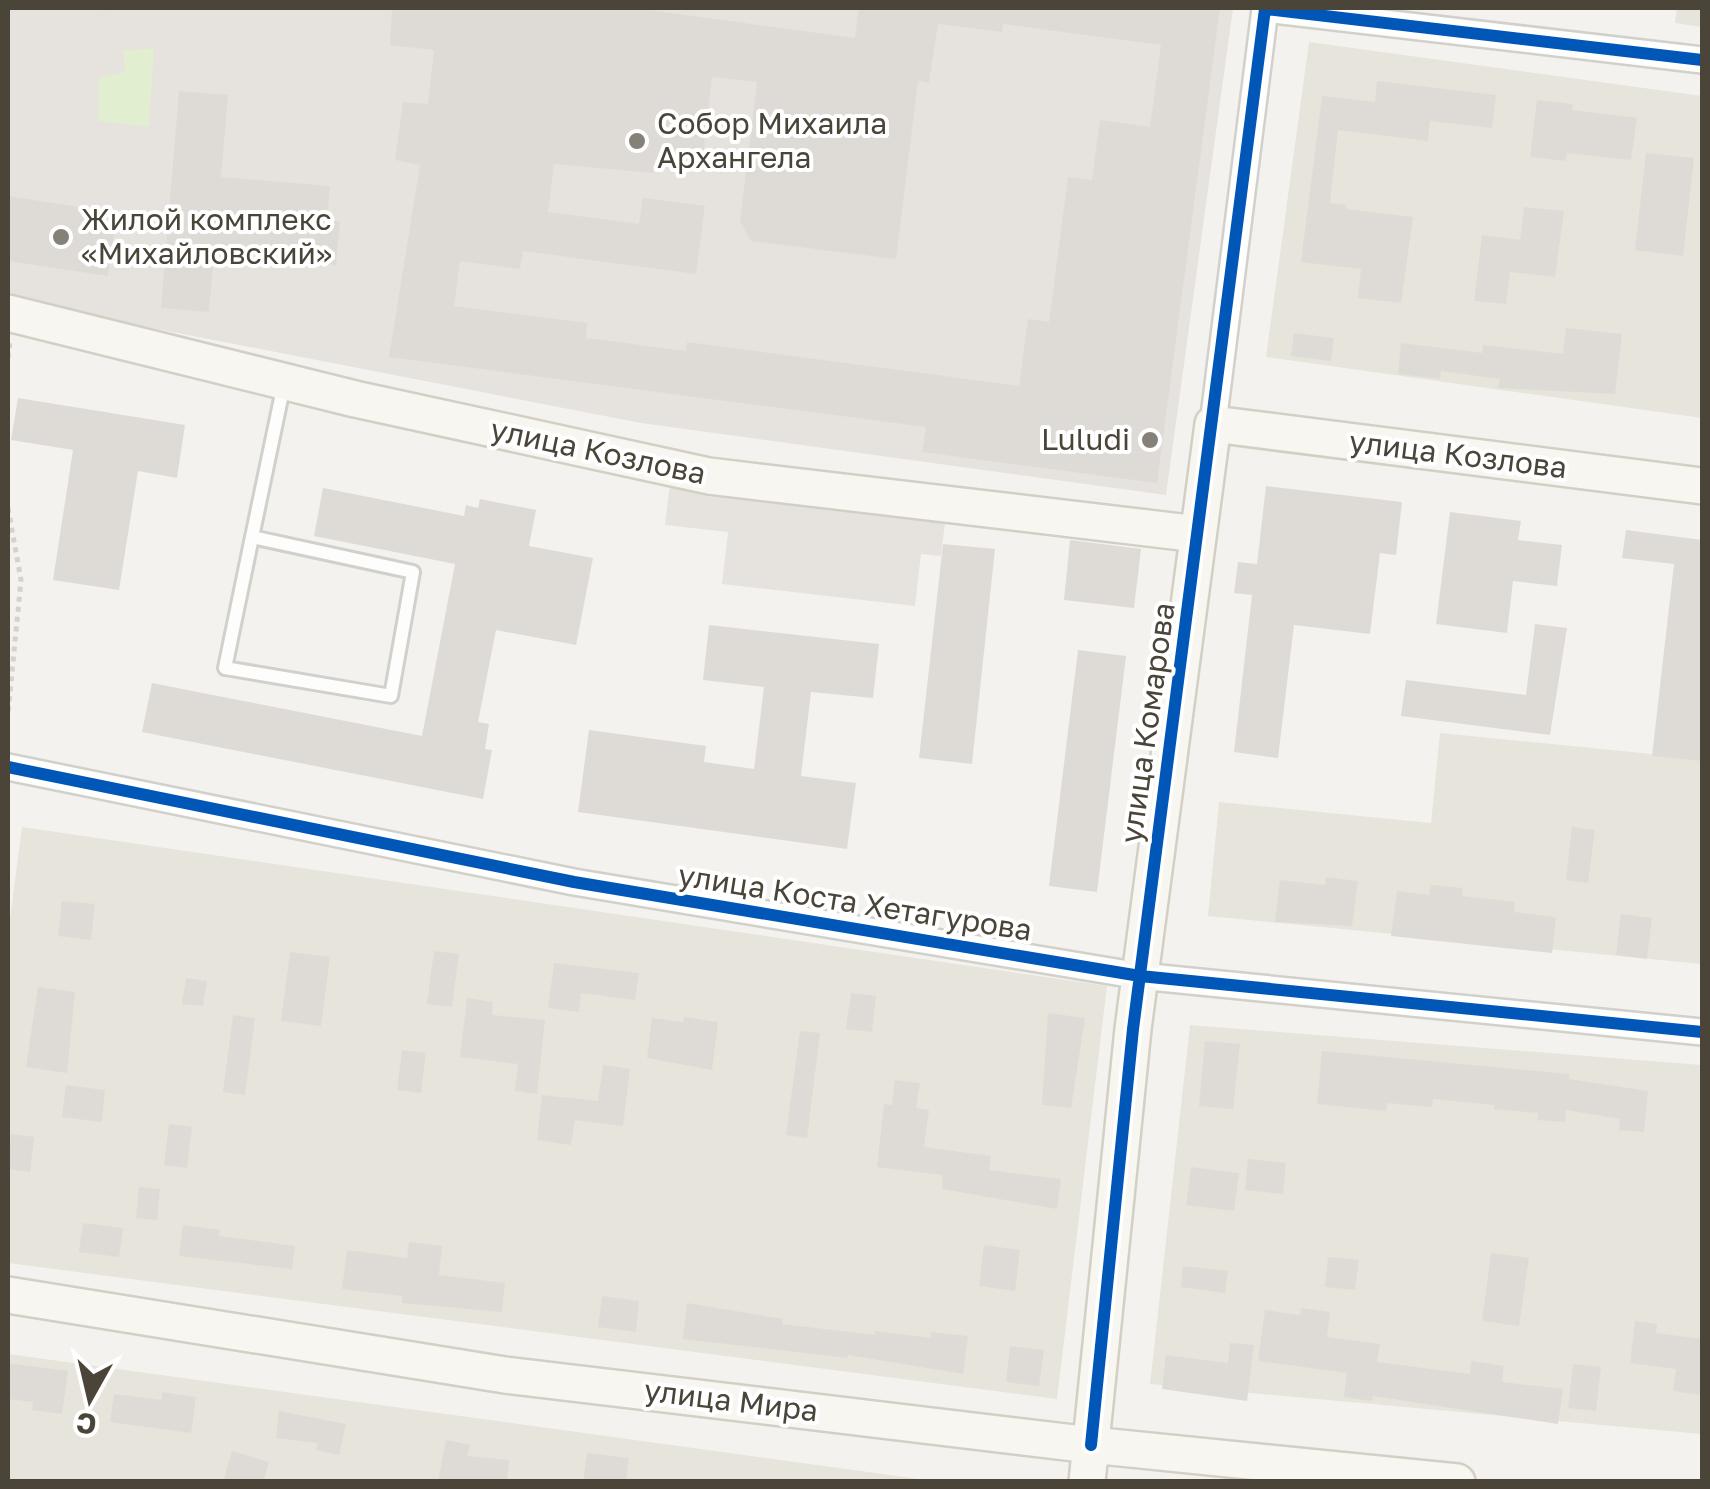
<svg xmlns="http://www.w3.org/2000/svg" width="1710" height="1489" font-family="'Golos Text',sans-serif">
	<rect width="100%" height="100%" fill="#f4f2ee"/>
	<path fill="#e7e4dc" d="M1677 8H1702V27L1675 23Z
		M1309 42 1702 96V418L1266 357Z
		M1440 733 1702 759V964L1208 916 1219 802 1431 823Z
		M22 827 1107 986 1057 1399 8 1263V934Z
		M1190 1025 1702 1065V1434L1150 1384Z
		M8 1354 934 1481H8Z"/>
	<path fill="#e6e2de" d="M8 8H1233L1166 495 641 423 8 300Z"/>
	<path fill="#e1eecf" d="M154 48 149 127 98 121 99 77 125 72 123 51Z"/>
	<path fill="#e6e3df" d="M8 8H145L83 17 90 97 86 146 8 137Z
		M670 483 946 515 941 556 921 554 915 606 722 584 728 532 665 525Z"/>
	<path fill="#dedbd6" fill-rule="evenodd" d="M392 8H633L855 38 859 8H1220L1157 483 922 452 926 427 389 357 420 165 395 160 403 102 428 104 434 50 390 45ZM938 24 1002 32 1003 24 1161 45 1150 127 1100 120 1092 180 1068 177 1049 322 1028 319 1019 386 687 342 686 351 586 338 587 323 454 306 460 261 520 269 523 251 696 274 705 206 643 198 639 224 548 212 554 164 653 173 655 160 702 165 712 77 757 82 740 222 751 241 896 259 918 81 929 83Z
		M1377 81 1496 95 1492 128 1430 121 1428 141 1338 130 1330 203 1346 205V209L1413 217 1401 303 1358 298 1361 269 1301 262 1322 96 1375 102Z
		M179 91 228 95 221 177 330 186 327 221H340L336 265 214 254 209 312 161 308Z
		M1537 100 1573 104 1572 110 1637 118 1631 160 1567 153 1566 161 1530 157Z
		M1646 153 1694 158 1683 256 1635 250Z
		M8 196 117 213 108 276 8 261Z
		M1524 207 1564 211 1555 277 1510 272 1506 304 1474 301 1482 235 1520 240Z
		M1566 328 1622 334 1615 394 1498 388 1500 379 1441 371 1440 379 1398 374 1401 343 1482 353 1483 345 1563 354Z
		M1294 333 1334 338 1331 361 1291 356Z
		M18 398 185 425 177 478 138 471 119 590 53 580 73 450 11 440Z
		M1266 486 1402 502 1396 555 1380 553 1370 634 1294 625 1278 758 1234 752 1252 595 1234 593 1238 562 1257 564Z
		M323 488 464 516 466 505 478 508 480 499 536 510 529 546 593 558 576 645 496 630 478 722 489 724 485 749 492 750 483 799 142 732 152 683 422 736 455 564 314 536Z
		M1450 512 1521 521 1518 540 1562 545 1557 586 1513 581 1507 633 1436 624Z
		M1626 530 1702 540V761L1652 756 1674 564 1622 558Z
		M1070 540 1141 549 1134 608 1064 600Z
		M943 544 995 549 972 764 919 758Z
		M1535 624 1567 628 1550 735 1401 716 1406 680 1526 695Z
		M709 625 879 644 873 698 811 692 801 776 856 783 847 849 578 812 589 730 706 746 704 762 754 769 764 687 703 680Z
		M1078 650 1126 656 1097 892 1049 886Z
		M1572 827 1595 830 1588 883 1566 880Z
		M1326 877 1358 881 1352 926 1275 922 1280 880 1325 885Z
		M1431 885 1463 888 1462 896 1515 902 1514 912 1556 917 1552 953 1391 936 1397 891 1429 895Z
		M62 901 95 904 91 940 58 936Z
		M1621 914 1652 918 1647 959 1616 955Z
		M434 951 459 954 452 1007 427 1004Z
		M290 952 330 957 321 1026 281 1021Z
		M554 963 639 973 635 1000 581 993 579 1012 548 1008Z
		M186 978 207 981 203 1006 182 1004Z
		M38 987 75 992 67 1073 26 1067Z
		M851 993 876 996 872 1032 846 1029Z
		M467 998 493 1002 492 1015 545 1020 537 1094 515 1091 518 1064 460 1057Z
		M1048 1013 1085 1018 1071 1108 1042 1105Z
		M233 1015 255 1018 245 1095 223 1092Z
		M684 1017 718 1022 712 1070 647 1058 652 1018 683 1022Z
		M800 1031 820 1033 807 1138 786 1135Z
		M1205 1041 1240 1044 1233 1109 1199 1106Z
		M402 1050 426 1053 421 1093 397 1090Z
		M1322 1051 1569 1074V1079L1648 1091 1644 1132 1619 1130 1620 1119 1566 1110 1565 1122 1537 1120 1538 1113 1494 1109V1105L1433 1099 1432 1107 1387 1103 1386 1111 1317 1104Z
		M603 1065 630 1069 623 1126 575 1120 571 1145 537 1140 542 1095 598 1101Z
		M895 1080 920 1083 916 1108 929 1110 924 1147 991 1156 989 1170 1061 1179 1057 1209 942 1189 943 1175 877 1167 884 1104 892 1105Z
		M66 1085 105 1090 102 1122 62 1117Z
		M169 1124 192 1127 187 1168 164 1165Z
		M11 1134 34 1137 30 1172 8 1169Z
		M1248 1159 1286 1163 1283 1194 1245 1190Z
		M1191 1167 1239 1173 1234 1211 1186 1205Z
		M139 1187 160 1189 157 1220 136 1218Z
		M83 1223 123 1228 119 1257 79 1252Z
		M183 1225 220 1230 219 1236 295 1246 292 1269 179 1256Z
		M409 1242 442 1246 439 1275 505 1283 502 1312 402 1303V1296L342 1289 347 1250 407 1258Z
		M984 1245 1020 1250 1015 1291 979 1286Z
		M1491 1253 1529 1258 1519 1326 1482 1321Z
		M1328 1257 1359 1260 1355 1290 1325 1287Z
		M1183 1266 1228 1271 1225 1293 1181 1287Z
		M602 1296 639 1301 636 1332 598 1327Z
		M687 1303 783 1319 782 1324 875 1335V1331L931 1338V1332L968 1336 963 1374 848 1355V1358L683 1339Z
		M1301 1308 1330 1312 1327 1337 1380 1344 1377 1362 1470 1374 1471 1361 1504 1366 1502 1382 1563 1389 1558 1424 1373 1396 1372 1401 1344 1397 1347 1373 1258 1361 1265 1310 1300 1315Z
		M1635 1321 1657 1324 1656 1333 1702 1339V1395L1673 1391 1676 1369 1630 1363Z
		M1230 1343 1254 1345 1247 1401 1162 1389 1166 1355 1228 1363Z
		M1010 1346 1044 1350 1039 1386 1006 1382Z
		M8 1363 68 1371 62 1414 32 1410 33 1402 8 1399Z
		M1573 1364 1601 1367 1596 1411 1568 1408Z
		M162 1392 196 1397 191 1433 110 1422 114 1394 161 1400Z
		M279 1411 346 1424 339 1455 316 1450 318 1443 276 1438Z
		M446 1440 470 1445 467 1456 509 1460 507 1482H438Z
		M232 1451 269 1462 263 1482H223Z
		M587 1453 629 1458 626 1482H583Z"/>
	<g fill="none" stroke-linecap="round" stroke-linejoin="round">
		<defs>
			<path id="lane" d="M252 537 225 668 391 696 413 572 252 537 284 384"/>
			<path id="street" d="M1213 424 1265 9 1702 60
				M8 767 574 882 1140 976 1702 1032"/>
			<path id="secondary" d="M8 313 355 399 709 476 1198 534
				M8 1295 505 1375 1091 1445 1457 1482
				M1087 1482 1133 1029 1213 424 1702 486"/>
		</defs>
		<use href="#lane" stroke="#d2d0cb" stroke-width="18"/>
		<use href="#street" stroke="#d2d0cb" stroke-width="30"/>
		<use href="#secondary" stroke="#d3cfc5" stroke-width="40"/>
		<path stroke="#d3d2cc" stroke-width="5" stroke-dasharray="5 5" stroke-linecap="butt" d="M8 358 10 341
			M8 508 21 580 8 713"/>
		<use href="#lane" stroke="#fdfdfc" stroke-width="12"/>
		<use href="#street" stroke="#fdfdfc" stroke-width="25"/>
		<use href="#secondary" stroke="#f7f6f1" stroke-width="35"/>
		<defs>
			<path id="cycleway" d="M8 767 574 882 1140 976 1702 1032
				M1091 1445 1133 1029 1265 9 1702 60"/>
		</defs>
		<use href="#cycleway" stroke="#fff" stroke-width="19"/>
		<use href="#cycleway" stroke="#0057b8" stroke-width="12"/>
	</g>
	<g fill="#868178" stroke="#fff" stroke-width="4">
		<circle cx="637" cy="141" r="10"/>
		<circle cx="61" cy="237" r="10"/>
		<circle cx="1150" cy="440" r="10"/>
	</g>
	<g text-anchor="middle" stroke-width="8" stroke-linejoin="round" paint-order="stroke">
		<g font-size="30" fill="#4b4439" stroke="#fff" text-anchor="start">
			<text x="657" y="134">Собор Михаила<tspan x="657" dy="34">Архангела</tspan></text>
			<text x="81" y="230">Жилой комплекс<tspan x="81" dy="34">«Михайловский»</tspan></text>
			<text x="1130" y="450" text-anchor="end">Luludi</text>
		</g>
		<g font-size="30" fill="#4b4439" stroke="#fff">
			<text transform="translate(598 452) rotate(12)" y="10">улица Козлова</text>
			<text transform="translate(1458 455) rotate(7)" y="10">улица Козлова</text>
			<text transform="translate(1148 723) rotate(-82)" y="10">улица Комарова</text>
			<text transform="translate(855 903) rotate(9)" y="10">улица Коста Хетагурова</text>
			<text transform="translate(731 1401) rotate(7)" y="10">улица Мира</text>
		</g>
	</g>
	<rect width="1710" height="1489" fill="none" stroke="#4b4439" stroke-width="20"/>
	<g transform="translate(90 1399) rotate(188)" stroke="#ffffff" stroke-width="8" paint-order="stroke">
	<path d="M0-8L18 38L0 25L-18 38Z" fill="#4b4439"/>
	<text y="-15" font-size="28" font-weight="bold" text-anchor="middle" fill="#4b4439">С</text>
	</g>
</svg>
